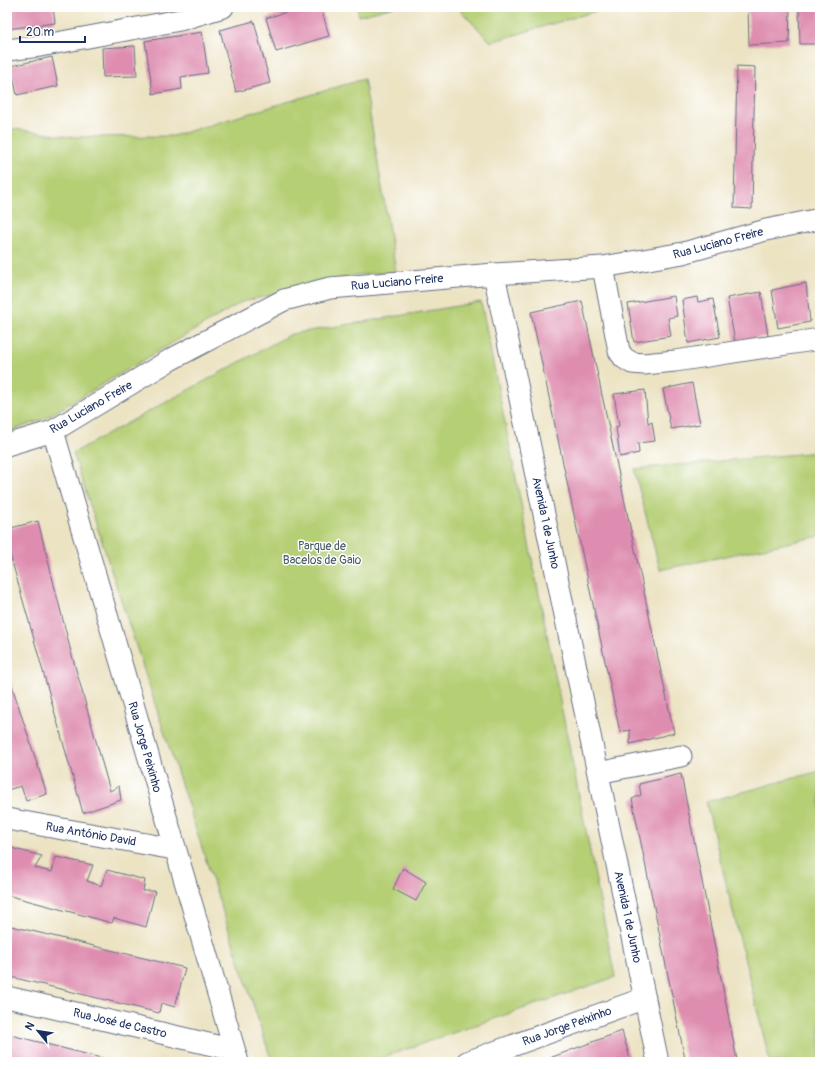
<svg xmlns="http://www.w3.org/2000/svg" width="827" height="1069" font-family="Pangolin,sans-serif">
	<rect width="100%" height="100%" fill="#fff"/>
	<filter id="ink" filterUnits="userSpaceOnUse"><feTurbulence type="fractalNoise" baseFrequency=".025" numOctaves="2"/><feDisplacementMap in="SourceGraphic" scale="8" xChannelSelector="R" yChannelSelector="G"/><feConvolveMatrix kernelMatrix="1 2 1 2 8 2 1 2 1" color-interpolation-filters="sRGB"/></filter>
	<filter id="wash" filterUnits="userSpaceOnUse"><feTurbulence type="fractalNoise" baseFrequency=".012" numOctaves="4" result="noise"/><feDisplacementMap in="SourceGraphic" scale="16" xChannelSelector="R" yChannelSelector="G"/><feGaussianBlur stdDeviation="0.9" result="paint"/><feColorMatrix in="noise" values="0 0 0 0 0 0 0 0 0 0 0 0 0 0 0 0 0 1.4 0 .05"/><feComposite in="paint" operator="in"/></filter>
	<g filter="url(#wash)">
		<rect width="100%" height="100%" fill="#ece3c3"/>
		<path fill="#b5cf74" stroke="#687f69" d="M357 7H394L359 16Z
			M457 7H599V10L491 42Z
			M364 79 396 272 356 275 242 302 42 420 7 432V128L71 137 173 136Z
			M481 302 615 977 369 1062H272L73 453 291 334Z
			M820 452V536L660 570 634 469Z
			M820 771V1062H770L706 802Z"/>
		<g id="blocks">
			<path fill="#de8caf" d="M7 7H53L55 23 7 29Z
				M304 7H321L329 36 276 52 266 18Z
				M748 7H790L789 43 749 45Z
				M799 8H820V44H800Z
				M254 21 270 83 236 92 220 30Z
				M202 32 208 73 181 77 182 89 153 94 145 41Z
				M135 46 137 76 103 77 102 48Z
				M52 57 58 86 17 95 11 66Z
				M737 66 755 67 752 209 734 208Z
				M806 283 810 322 778 328 772 290Z
				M761 292 768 336 735 342 727 298Z
				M674 296 677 316 668 318 671 336 634 342 628 304Z
				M697 297 698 302 713 299 720 337 688 343 682 300Z
				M582 301 674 733 630 744V730L620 732 531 312Z
				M692 383 700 424 671 429 663 389Z
				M645 390 648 423 652 422 655 441 638 443 639 453 620 457 616 427 619 426 614 394Z
				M38 521 70 648 110 791 119 786 121 800 83 813 7 544V529Z
				M7 671 47 794 26 801 21 786 7 790Z
				M681 774 737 1060 727 1062H698L697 1059H685L632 799 641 795 639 784Z
				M7 847 42 856 35 868 52 872 56 857 93 865 87 881 101 886 107 870 145 880 143 891H155L146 927 114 918 112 923 7 895Z
				M403 868 426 882 416 901 393 889Z
				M7 925 185 968 175 1007 161 1003 159 1013 7 976Z
				M622 1031 631 1062H539Z
				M7 1034 113 1061V1062H7Z"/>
		</g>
	</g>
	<g filter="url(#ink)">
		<use href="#blocks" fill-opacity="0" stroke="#646e81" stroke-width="1"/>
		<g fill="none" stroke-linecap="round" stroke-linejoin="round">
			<defs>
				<path id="street" d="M7 50 40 46 180 20 223 7
					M603 267 619 351 624 358 632 363 644 364 675 361 820 339
					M494 274 658 1062
					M53 431 238 1062
					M7 445 53 431 170 360 284 300 330 288 494 274 603 267 683 253 766 230 820 219
					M598 773 681 756
					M7 819 174 849
					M7 997 234 1050
					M467 1062 645 998"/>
			</defs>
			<use href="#street" stroke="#646e81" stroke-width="23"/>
			<use href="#street" stroke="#fff" stroke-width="21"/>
		</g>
	</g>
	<g text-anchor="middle" stroke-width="3" stroke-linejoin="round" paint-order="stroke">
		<g font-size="12" fill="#1b2f5e" stroke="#fff">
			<text transform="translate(718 243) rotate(-15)" y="4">Rua Luciano Freire</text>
			<text transform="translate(397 282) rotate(-5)" y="4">Rua Luciano Freire</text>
			<text transform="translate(91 407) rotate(-30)" y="4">Rua Luciano Freire</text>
			<text transform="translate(546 523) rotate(78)" y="4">Avenida 1 de Junho</text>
			<text transform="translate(145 747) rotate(74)" y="4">Rua Jorge Peixinho</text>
			<text transform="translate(91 834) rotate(10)" y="4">Rua António David</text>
			<text transform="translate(628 917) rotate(78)" y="4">Avenida 1 de Junho</text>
			<text transform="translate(120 1023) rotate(13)" y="4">Rua José de Castro</text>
			<text transform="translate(567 1026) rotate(-20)" y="4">Rua Jorge Peixinho</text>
		</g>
		<g font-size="12" fill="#495f65" stroke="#fff">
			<text x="322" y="550">Parque de<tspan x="322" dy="14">Bacelos de Gaio</tspan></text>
		</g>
	</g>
	<rect width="827" height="1069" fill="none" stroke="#fff" stroke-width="24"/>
	<g transform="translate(38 1031) rotate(300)" stroke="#ffffff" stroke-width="3" paint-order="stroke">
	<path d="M0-3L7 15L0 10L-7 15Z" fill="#1b2f5e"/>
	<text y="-6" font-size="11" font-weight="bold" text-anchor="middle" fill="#1b2f5e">N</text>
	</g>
	<path d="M20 36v6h65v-6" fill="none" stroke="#1b2f5e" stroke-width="2"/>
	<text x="26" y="36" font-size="12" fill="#1b2f5e" stroke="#ffffff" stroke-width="3" paint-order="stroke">20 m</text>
</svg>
